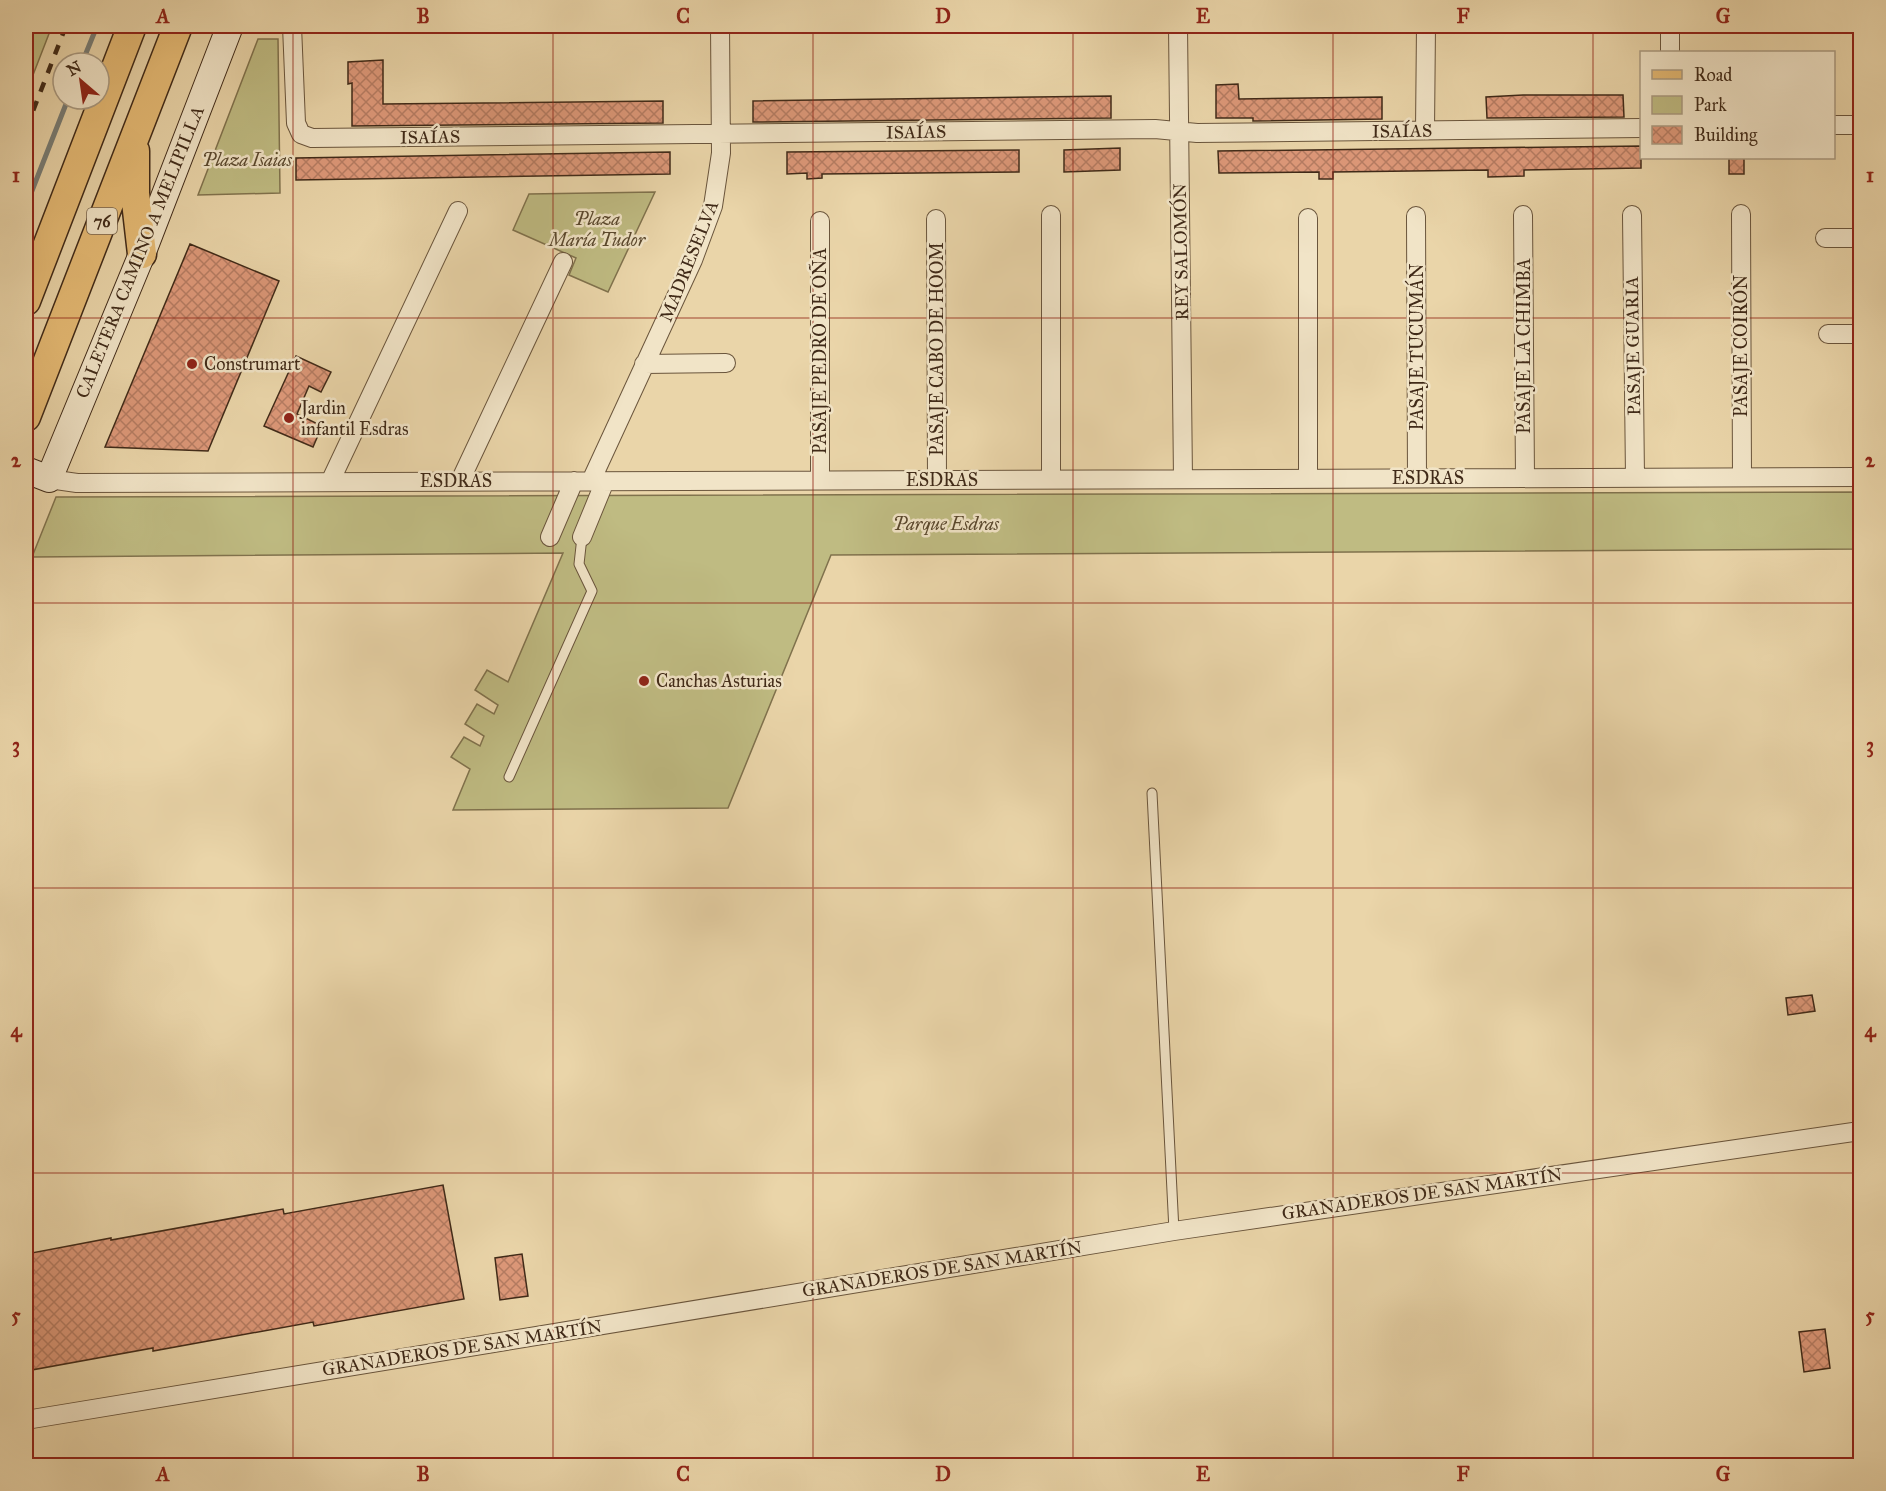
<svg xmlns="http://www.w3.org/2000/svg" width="1886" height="1491" font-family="'IM FELL Great Primer',serif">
	<defs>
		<pattern id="building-cross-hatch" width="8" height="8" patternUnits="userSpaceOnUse" patternTransform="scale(1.5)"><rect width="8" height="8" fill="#dd9879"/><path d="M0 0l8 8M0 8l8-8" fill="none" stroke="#b57c62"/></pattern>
	</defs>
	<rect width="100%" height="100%" fill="#ead5a9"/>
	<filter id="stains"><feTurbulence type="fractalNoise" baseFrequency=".00333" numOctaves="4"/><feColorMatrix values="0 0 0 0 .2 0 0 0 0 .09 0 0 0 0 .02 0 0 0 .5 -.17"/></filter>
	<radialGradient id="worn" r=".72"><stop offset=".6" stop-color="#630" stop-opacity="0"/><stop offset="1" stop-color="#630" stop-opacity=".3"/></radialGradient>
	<path fill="#bfbb82" stroke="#80724d" stroke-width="1.5" d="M26 26H52L26 93Z
		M258 39H278L280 193 198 195Z
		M655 192 608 292 569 275 576 258 513 230 529 194Z
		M1860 492V549L831 555 728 808 453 810 470 769 451 757 464 737 480 746 484 736 465 724 477 704 494 714 498 705 475 690 487 670 508 682 563 553 32 557 56 497Z"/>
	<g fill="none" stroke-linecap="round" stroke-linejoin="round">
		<path stroke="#787d76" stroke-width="5" d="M82 63 97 26
			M26 206 68 99"/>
	</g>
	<path fill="url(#building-cross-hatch)" stroke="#402a18" stroke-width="1.5" d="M383 60V104L663 101V123L352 126V83L348 84V62Z
		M1238 84 1239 99 1382 97V119L1253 121V118H1216V85Z
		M1523 95H1623L1624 117 1487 118 1486 97Z
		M1111 96V118L753 122V101Z
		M1641 146V168L1524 170V176L1488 177V170L1333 172V179H1319V172L1219 173 1218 151Z
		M1120 148V170L1064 172V150Z
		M1019 150V172L822 174V178L807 179V173L787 174V152Z
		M670 152V174L296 180V158Z
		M1729 158H1744V174H1729Z
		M190 244 279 281 208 451 105 447Z
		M296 356 331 372 321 392 309 386 297 414 322 426 313 447 264 426Z
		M1812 995 1815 1011 1788 1015 1786 998Z
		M443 1185 464 1299 314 1326 313 1322 153 1351V1348L26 1371V1254L111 1238V1240L283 1209 284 1214Z
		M522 1254 528 1296 500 1300 495 1258Z
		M1825 1329 1830 1368 1804 1372 1799 1332Z"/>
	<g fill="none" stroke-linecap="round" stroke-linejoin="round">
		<defs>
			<path id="lane" d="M509 777 592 591 579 564 582 537
				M1152 793 1174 1231"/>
			<path id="street" d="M292 26 296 123 301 134 312 138 1155 129 1197 133 1642 128
				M1178 26 1183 479
				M1670 26V52
				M1834 125H1860
				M1425 130 1426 26
				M1741 214 1742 477
				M1051 215V479
				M1523 215 1525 478
				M1632 215 1635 477
				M1416 216 1417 478
				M1308 218V479
				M936 219 937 480
				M820 221V480
				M1825 238H1860
				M1828 334H1860
				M644 364 726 363
				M49 479 77 483 1860 477
				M460 481 563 262
				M591 481 693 260 713 206 721 153 720 26
				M330 482 458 211
				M550 537 574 481
				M582 537 605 481
				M26 1420 1174 1231 1860 1131"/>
			<path id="secondary" d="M26 470 49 479 142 254 230 26"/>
			<path id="primary" d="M135 151V193L142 254
				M26 301 132 26
				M26 417 178 26"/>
		</defs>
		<use href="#lane" stroke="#6a553c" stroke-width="11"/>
		<use href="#street" stroke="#6a553c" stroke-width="20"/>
		<use href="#secondary" stroke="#402a18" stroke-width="28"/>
		<use href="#primary" stroke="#402a18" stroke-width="31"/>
		<use href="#lane" stroke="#f1e4c7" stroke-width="9"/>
		<use href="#street" stroke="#f1e4c7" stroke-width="18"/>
		<use href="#secondary" stroke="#f1e4c7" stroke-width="26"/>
		<use href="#primary" stroke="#e5ba74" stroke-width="28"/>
		<path stroke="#402a18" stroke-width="4.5" stroke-dasharray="10 10" stroke-linecap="butt" d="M26 129 66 26"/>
	</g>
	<path fill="none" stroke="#8f2418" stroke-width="1.5" stroke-opacity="0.55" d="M293 26V1466M553 26V1466M813 26V1466M1073 26V1466M1333 26V1466M1593 26V1466M26 318H1860M26 603H1860M26 888H1860M26 1173H1860"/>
	<g fill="#8f2418" stroke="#f1e4c7" stroke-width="2">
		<circle cx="192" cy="364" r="6"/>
		<circle cx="289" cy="418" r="6"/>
		<circle cx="644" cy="681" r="6"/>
	</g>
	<g text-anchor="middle" stroke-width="5" stroke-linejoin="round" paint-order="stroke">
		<rect fill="#f1e4c7" stroke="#75624c" stroke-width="1.5" x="87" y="208" width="30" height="26" rx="4.5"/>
		<g font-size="16" font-weight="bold" fill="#402a18">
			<text x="102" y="227">76</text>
		</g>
		<g font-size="18" fill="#402a18" stroke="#f1e4c7">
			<text transform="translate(1402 131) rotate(-1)" y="6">ISAÍAS</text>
			<text transform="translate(916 132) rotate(-1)" y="6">ISAÍAS</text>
			<text transform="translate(430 137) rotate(-1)" y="6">ISAÍAS</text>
			<text transform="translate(140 252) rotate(-68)" y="6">CALETERA CAMINO A MELIPILLA</text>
			<text transform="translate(1181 252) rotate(-91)" y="6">REY SALOMÓN</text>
			<text transform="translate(689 261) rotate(-68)" y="6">MADRESELVA</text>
			<text transform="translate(1524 346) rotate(-90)" y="6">PASAJE LA CHIMBA</text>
			<text transform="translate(1633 346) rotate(-91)" y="6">PASAJE GUARIA</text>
			<text transform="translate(1741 346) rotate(-90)" y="6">PASAJE COIRÓN</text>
			<text transform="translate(1417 347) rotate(-90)" y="6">PASAJE TUCUMÁN</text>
			<text transform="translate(937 349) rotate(-90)" y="6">PASAJE CABO DE HOOM</text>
			<text transform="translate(820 351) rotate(-90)" y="6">PASAJE PEDRO DE OÑA</text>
			<text x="1428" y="484">ESDRAS</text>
			<text x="942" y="486">ESDRAS</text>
			<text x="456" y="487">ESDRAS</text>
			<text transform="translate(1422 1194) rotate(-8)" y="6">GRANADEROS DE SAN MARTÍN</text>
			<text transform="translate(942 1269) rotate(-9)" y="6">GRANADEROS DE SAN MARTÍN</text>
			<text transform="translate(462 1348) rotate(-9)" y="6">GRANADEROS DE SAN MARTÍN</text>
		</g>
		<g font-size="18" font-style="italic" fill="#59472d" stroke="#f1e4c7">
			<text x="247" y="166">Plaza Isaias</text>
			<text x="597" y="225">Plaza<tspan x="597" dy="21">María Tudor</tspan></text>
			<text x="946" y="530">Parque Esdras</text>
		</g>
		<g font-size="18" fill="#402a18" stroke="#f1e4c7" text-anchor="start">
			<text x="204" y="370">Construmart</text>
			<text x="301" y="414">Jardin<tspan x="301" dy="21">infantil Esdras</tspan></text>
			<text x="656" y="687">Canchas Asturias</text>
		</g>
	</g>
	<rect width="1886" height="1491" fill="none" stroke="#ead5a9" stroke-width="66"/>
	<rect x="1640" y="51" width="195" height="108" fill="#f1e4c7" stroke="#aa9a81" stroke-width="1.5"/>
	<rect x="1652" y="70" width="30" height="9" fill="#e5ba74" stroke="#aa9a81" stroke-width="1.5"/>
	<text x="1694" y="81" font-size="18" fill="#402a18">Road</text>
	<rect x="1652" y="96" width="30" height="18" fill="#bfbb82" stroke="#aa9a81" stroke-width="1.5"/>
	<text x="1694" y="111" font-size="18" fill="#402a18">Park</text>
	<rect x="1652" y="126" width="30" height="18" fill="url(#building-cross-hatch)" stroke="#aa9a81" stroke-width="1.5"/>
	<text x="1694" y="141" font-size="18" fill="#402a18">Building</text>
	<g transform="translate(81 81) rotate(331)"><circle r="28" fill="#f1e4c7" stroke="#aa9a81" stroke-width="1.5"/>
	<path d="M0-4.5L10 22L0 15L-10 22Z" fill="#8f2418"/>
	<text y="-9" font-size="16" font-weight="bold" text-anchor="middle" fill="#402a18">N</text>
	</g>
	<rect x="33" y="33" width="1820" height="1425" fill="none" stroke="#8f2418" stroke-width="2"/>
	<g font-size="20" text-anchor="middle" font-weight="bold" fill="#8f2418">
		<text x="163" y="23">A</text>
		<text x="423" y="23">B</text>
		<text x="683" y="23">C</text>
		<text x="943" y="23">D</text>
		<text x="1203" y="23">E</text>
		<text x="1463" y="23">F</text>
		<text x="1723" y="23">G</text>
		<text x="16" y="182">1</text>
		<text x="1870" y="182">1</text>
		<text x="16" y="467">2</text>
		<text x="1870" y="467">2</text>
		<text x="16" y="752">3</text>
		<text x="1870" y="752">3</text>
		<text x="16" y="1037">4</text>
		<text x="1870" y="1037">4</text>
		<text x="16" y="1322">5</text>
		<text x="1870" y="1322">5</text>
		<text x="163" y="1481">A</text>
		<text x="423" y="1481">B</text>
		<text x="683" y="1481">C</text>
		<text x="943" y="1481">D</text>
		<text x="1203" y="1481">E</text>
		<text x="1463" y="1481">F</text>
		<text x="1723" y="1481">G</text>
	</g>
	<rect width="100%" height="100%" filter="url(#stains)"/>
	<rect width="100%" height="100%" fill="url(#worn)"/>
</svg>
